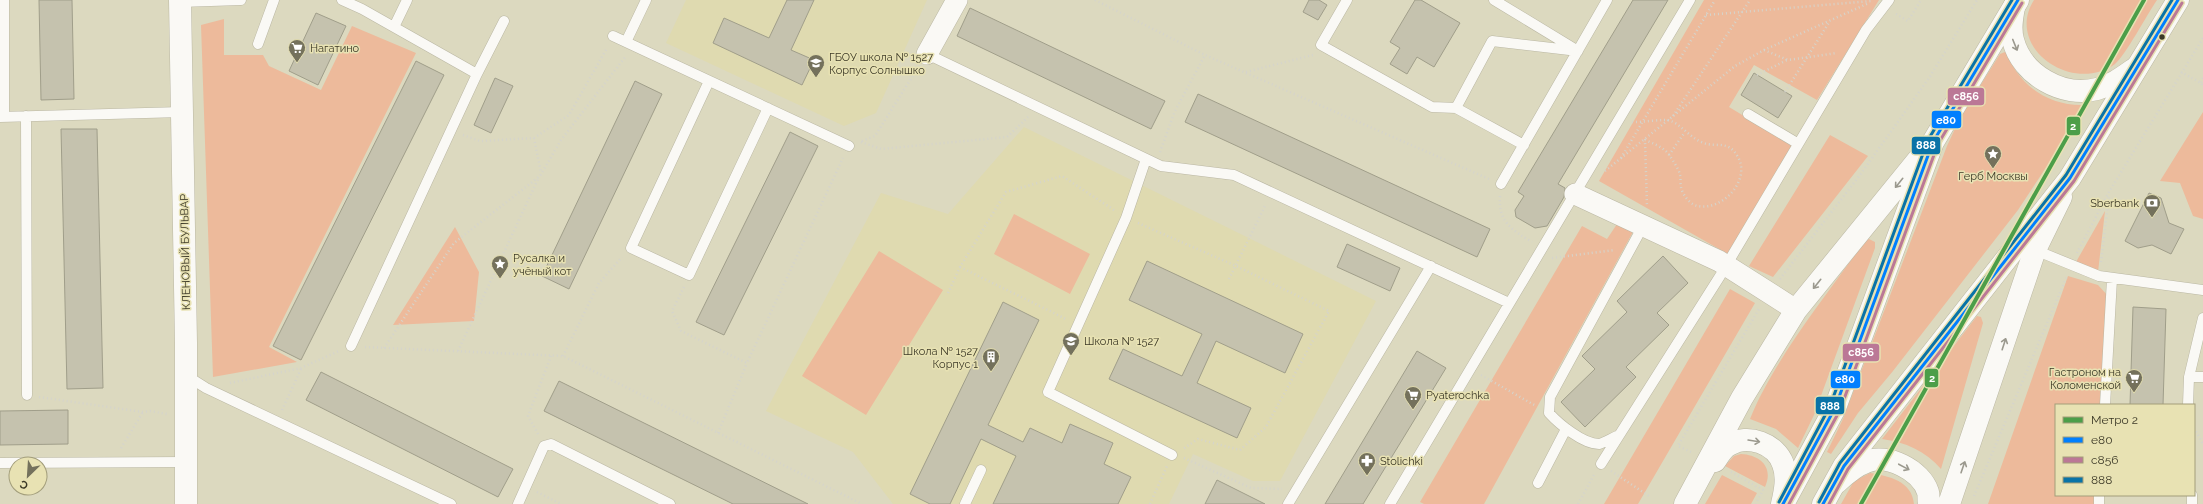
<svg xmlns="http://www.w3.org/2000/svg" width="2203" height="504" font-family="Raleway,sans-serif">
	<rect width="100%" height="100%" fill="#dcd9bf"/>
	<path fill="#dfdab0" d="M686 0H927L876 113 844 126 666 43Z
		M1024 127 1376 301 1280 481H1253L1193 454 1169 504H893L853 452 766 411 881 193 948 214Z"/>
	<path fill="#edba9b" d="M1704 0H1879L1817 100 1754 65 1729 107 1792 145 1728 254 1599 181Z
		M2034 0H2157C2148 13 2125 56 2115 64 2072 95 2004 47 2034 0Z
		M224 19V55H263L269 66 321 90 352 26 416 53 269 347 297 362 213 377 201 25Z
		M2005 52C2010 57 2012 65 2016 71 2031 93 2055 105 2081 105L2084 110 2018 210 1893 371 1858 413 1831 454 1827 452 1843 419 1947 146 1960 118 2000 54Z
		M2203 112V219L2193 216 2180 183 2160 181Z
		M1830 135 1868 156 1773 277 1749 266Z
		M2105 211 2098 272 2076 262Z
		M1014 214 1090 254 1070 294 994 254Z
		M1619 221 1634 230 1484 504H1424L1420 502 1582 226 1607 239Z
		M455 227 479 272 474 321 393 325Z
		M1869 239 1875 242V248L1814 415 1798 448 1776 429 1750 419C1774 359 1827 295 1864 242Z
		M879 251 943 290 866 415 802 376Z
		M2068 276 2098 285 2109 297 2102 405H2056V495H2097L2096 504H1988Z
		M1730 289 1755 303 1638 504H1604Z
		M1977 316 1981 317 1983 323 1941 469C1926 451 1905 442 1882 439Z
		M1741 454C1760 455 1774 467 1765 487L1725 466 1734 456Z
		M1870 473C1889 476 1912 481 1914 504H1841L1854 481Z
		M1722 475 1757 493 1751 504H1705Z"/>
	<path fill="#c5c2ae" stroke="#a09e8a" d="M39 0H72L74 99 41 100Z
		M787 0H814L791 50 814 60 802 85 713 43 724 18 769 38Z
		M1309 0H1319L1327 5 1318 20 1303 12Z
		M1415 0H1421L1460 23 1434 67 1417 57 1407 74 1390 64 1400 48 1390 42Z
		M1633 0H1668L1558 184 1565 188 1564 197 1547 226 1535 228 1516 217 1515 210 1524 196 1518 192Z
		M970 8 1165 101 1151 129 957 36Z
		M316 13 346 26 318 85 289 71Z
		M416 61 444 75 301 360 273 346Z
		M1754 73 1792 96 1778 118 1741 95Z
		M495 78 513 86 491 133 474 125Z
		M635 81 662 94 569 289 542 276Z
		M1198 94 1490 229 1477 257 1185 122Z
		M61 129H97L103 388 67 389Z
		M790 132 818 146 724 335 696 322Z
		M2149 193 2161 198 2169 223 2184 229 2171 254 2152 245 2138 248 2125 241Z
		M1347 244 1400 268 1390 291 1337 267Z
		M1663 256 1688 283 1657 313 1669 325 1626 367 1636 377 1585 427 1561 402 1595 369 1582 356 1627 312 1617 301Z
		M1147 261 1303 334 1285 373 1216 341 1197 383 1251 408 1237 438 1109 379 1123 349 1182 376 1202 334 1129 300Z
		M1003 302 1039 320 988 425 1023 442 1030 428 1062 443 1070 424 1113 443 1104 464 1131 477 1118 504H993L1016 456 981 439 950 504H930L910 494Z
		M2133 307 2166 309 2163 405H2130Z
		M1417 351 1446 368 1363 504H1325Z
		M321 372 513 469 498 497 306 400Z
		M559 381 808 504H733L544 411Z
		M68 410V444L0 445V411Z
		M1217 480 1265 504H1205Z"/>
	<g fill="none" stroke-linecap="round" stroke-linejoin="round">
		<defs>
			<path id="lane" d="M342 0 362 9 477 74 351 346
				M1347 0 1321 45 1432 107 1456 108 1524 145
				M180 2 241 0
				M394 27 407 0
				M613 36 849 146
				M626 42 646 0
				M258 44 274 0
				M927 54 1161 166 1234 175 1509 303
				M477 74 504 21
				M709 81 631 248 689 275 768 108
				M1456 108 1492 41 1578 51 1494 0
				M1748 114 1797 143
				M26 116 27 395
				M0 117 182 112
				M4 117V0
				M1146 159 1126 218 1048 392 1172 455
				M1501 184 1607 0
				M2035 250 2099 276 2203 290
				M2203 318 2189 377H2203
				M187 376 206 388 451 504
				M2105 405 2112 279
				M2188 405 2189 377
				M1617 436C1612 438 1604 443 1599 444 1583 444 1559 424 1549 413L1550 397 1643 226
				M0 463 186 462
				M1601 464 1720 276 1866 30 1889 0
				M1538 483 1566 429
				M2192 495V504
				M518 504 544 446 551 444 670 504
				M965 504 981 470
				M1288 504 1431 266
				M1390 504 1690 0
				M2099 504V495"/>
			<path id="street" d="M927 54 957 0
				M1575 194 1719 261 1796 310"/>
			<path id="secondary" d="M180 0 186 343V504
				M2014 7C2012 18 2010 29 2013 40 2022 75 2063 98 2097 89 2113 85 2124 76 2137 67
				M1715 461C1719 455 1723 448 1729 445 1748 433 1776 444 1783 464 1788 477 1785 491 1782 504
				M1836 483C1845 475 1854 466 1866 462 1887 453 1921 470 1928 492 1929 495 1928 500 1929 504
				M1685 504 1742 398 1796 310 1931 144
				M1949 504 2035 250 2061 197"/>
			<path id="primary" d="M1783 504 1835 408 1933 142 2018 0
				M1823 504 1844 466 2070 178 2178 0"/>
		</defs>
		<use href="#lane" stroke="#bab7a3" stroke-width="11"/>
		<use href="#street" stroke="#bab7a3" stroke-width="22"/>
		<use href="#secondary" stroke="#bab7a3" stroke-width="23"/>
		<use href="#primary" stroke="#bab7a3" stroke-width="23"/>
		<path stroke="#d5d4cc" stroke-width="2.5" stroke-dasharray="1 3" stroke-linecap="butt" d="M1095 0 1205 55
			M1896 14 1908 21 1921 0
			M1706 15 1871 1
			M1764 50 1788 60 1837 53
			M1246 72 1313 55
			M2181 72 2201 83 2203 87
			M1757 75 1787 60
			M2203 78 2201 83H2203
			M1785 92 1830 21
			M1673 116 1750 0
			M1632 122C1641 123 1665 118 1671 121 1683 126 1691 139 1704 143 1716 148 1728 139 1738 157 1751 181 1722 211 1698 206 1690 205 1682 194 1681 187 1680 183 1681 178 1680 175 1679 169 1673 161 1670 156 1664 147 1654 144 1645 140L1647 207
			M463 135 480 141 534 138 569 115 607 48
			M534 138 541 173
			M862 141 875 136 917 69
			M861 142 881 149 1007 137 1028 117
			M1160 152 1175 111 1205 55 1489 179
			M1669 155 1685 132
			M1621 158 1715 0
			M1605 171 1735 66 1764 50 1869 3
			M1500 196C1498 222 1512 230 1532 242
			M1138 223 1236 266 1329 311 1266 427 1240 450 1198 439 1183 449
			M2077 253 2109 192 2203 38
			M1552 258 1615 250
			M2101 262 2109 195
			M960 267 1066 319
			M1229 279 1266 204
			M1780 279 1860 175 1929 78 1977 0
			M684 287 672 311 681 331 747 363 843 158
			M948 293 960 267 1006 192 1062 176 1114 210
			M365 347 563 356 862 504
			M384 348 454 243 540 176 561 140 626 56
			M458 351 539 177
			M563 356 599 283 622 257
			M1481 375 1536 406
			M230 383 301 368 339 351
			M39 397 143 412 150 411 167 414
			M282 410 301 369
			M2194 428 2203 444
			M718 433 747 363
			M538 434 528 416 551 356
			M121 448 143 412
			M1691 452 1678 446 1759 309
			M1184 458 1251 488 1282 489
			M1611 471 1649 496
			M1731 472 1763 490 1756 504
			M537 492 561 504
			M1974 496 2067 276
			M1150 504 1167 466
			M1578 504 1594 475"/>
		<use href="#lane" stroke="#faf9f5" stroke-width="10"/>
		<use href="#street" stroke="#faf9f5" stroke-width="21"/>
		<use href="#secondary" stroke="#faf9f5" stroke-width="22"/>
		<use href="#primary" stroke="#faf9f5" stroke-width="22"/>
		<defs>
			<path id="bus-1" d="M1783 504 1835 408 1933 142 2018 0
				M1823 504 1844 466 2070 178 2178 0"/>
			<path id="bus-2" d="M1789 504 1840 410 1938 144 2022 3
				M1829 504 1848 469 2074 181 2182 3"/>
			<path id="bus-3" d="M1779 502 1830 406 1928 140 2012 0
				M1819 502 1840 463 2066 175 2172 0"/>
		</defs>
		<use href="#bus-1" stroke="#e8e2b3" stroke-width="6"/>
		<use href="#bus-2" stroke="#e8e2b3" stroke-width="6"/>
		<use href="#bus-3" stroke="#e8e2b3" stroke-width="6"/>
		<use href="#bus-1" stroke="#007ffe" stroke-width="3"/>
		<use href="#bus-2" stroke="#bb7896" stroke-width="3"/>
		<use href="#bus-3" stroke="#0973a7" stroke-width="3"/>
		<defs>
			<path id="metro-1" d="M1861 504 2144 0"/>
		</defs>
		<use href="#metro-1" stroke="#e8e2b3" stroke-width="7"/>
		<use href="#metro-1" stroke="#4c9e49" stroke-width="4"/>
	</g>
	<defs><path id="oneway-shaft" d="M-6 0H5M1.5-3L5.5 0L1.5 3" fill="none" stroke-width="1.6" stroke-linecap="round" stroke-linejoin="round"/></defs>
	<g stroke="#9b998e">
		<use href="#oneway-shaft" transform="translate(2015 45) rotate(68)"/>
		<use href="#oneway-shaft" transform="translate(1899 183) rotate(129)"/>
		<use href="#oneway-shaft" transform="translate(1817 284) rotate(129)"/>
		<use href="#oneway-shaft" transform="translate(2004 344) rotate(-72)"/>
		<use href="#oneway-shaft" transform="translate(1754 441) rotate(9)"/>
		<use href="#oneway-shaft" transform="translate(1904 467) rotate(28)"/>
		<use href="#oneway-shaft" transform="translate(1963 467) rotate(-71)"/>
	</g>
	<defs>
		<symbol id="supermarket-pin" viewBox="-11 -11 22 30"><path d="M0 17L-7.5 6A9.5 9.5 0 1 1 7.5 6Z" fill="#74715c" stroke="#e8e2b3"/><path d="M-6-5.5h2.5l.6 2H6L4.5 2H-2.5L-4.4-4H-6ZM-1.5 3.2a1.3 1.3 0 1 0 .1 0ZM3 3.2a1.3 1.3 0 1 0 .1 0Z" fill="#fff"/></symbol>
		<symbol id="school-pin" viewBox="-11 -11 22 30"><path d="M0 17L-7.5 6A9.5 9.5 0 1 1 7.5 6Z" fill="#74715c" stroke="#e8e2b3"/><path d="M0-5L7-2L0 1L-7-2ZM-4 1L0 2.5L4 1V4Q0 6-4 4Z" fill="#fff"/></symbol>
		<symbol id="sight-pin" viewBox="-11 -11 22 30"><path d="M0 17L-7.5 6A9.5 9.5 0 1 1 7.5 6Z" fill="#74715c" stroke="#e8e2b3"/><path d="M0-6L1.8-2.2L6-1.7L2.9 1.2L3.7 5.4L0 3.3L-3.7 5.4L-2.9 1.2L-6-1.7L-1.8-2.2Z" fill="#fff"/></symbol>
		<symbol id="bank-pin" viewBox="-11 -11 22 30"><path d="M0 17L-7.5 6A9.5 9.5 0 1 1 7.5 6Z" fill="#74715c" stroke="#e8e2b3"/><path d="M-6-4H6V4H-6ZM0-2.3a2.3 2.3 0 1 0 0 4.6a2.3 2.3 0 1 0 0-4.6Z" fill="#fff"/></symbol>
		<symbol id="building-pin" viewBox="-11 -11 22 30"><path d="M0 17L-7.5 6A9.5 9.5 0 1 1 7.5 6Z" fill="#74715c" stroke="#e8e2b3"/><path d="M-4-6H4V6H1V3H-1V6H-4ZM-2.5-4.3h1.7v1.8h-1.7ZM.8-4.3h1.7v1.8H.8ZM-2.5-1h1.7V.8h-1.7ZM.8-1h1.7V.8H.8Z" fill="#fff"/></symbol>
		<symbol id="pharmacy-pin" viewBox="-11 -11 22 30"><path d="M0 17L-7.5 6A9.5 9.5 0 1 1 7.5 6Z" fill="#74715c" stroke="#e8e2b3"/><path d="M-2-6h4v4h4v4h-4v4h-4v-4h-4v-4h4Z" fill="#fff"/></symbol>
	</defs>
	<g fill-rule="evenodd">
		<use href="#supermarket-pin" x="287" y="38" width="20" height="27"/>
		<use href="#school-pin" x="806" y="53" width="20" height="27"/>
		<use href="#sight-pin" x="1983" y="144" width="20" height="27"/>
		<use href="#bank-pin" x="2142" y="193" width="20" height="27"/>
		<use href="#sight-pin" x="490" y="254" width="20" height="27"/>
		<use href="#school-pin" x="1061" y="331" width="20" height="27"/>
		<use href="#building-pin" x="981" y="347" width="20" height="27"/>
		<use href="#supermarket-pin" x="2124" y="368" width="20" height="27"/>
		<use href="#supermarket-pin" x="1403" y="385" width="20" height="27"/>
		<use href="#pharmacy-pin" x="1357" y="451" width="20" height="27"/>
	</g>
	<circle fill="#3c3927" stroke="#e8e2b3" stroke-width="1.5" cx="2162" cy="37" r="3.5"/>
	<g text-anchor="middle" stroke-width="3" stroke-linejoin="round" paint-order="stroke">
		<g font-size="11" fill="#3c3927" stroke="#e8e2b3" text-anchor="start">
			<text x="310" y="52">Нагатино</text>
			<text x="829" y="61">ГБОУ школа № 1527<tspan x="829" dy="13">Корпус Солнышко</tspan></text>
			<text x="1993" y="180" text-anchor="middle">Герб Москвы</text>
			<text x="2139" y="207" text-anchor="end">Sberbank</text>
			<text x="513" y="262">Русалка и<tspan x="513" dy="13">учёный кот</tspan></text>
			<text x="1084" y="345">Школа № 1527</text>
			<text x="978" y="355" text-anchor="end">Школа № 1527<tspan x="978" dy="13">Корпус 1</tspan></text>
			<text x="2121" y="376" text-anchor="end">Гастроном на<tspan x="2121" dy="13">Коломенской</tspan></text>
			<text x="1426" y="399">Pyaterochka</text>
			<text x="1380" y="465">Stolichki</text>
		</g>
		<g font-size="11" fill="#3c3927" stroke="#e8e2b3">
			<text transform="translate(185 252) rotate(-91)" y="4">КЛЕНОВЫЙ БУЛЬВАР</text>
		</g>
	</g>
	<g stroke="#e8e2b3" stroke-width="1.5">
		<rect x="1947" y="87" width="38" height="19" rx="4" fill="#bb7896"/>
		<rect x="1931" y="110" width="31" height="19" rx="4" fill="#007ffe"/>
		<rect x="2066" y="116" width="15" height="20" rx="4" fill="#4c9e49"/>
		<rect x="1911" y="136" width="30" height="19" rx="4" fill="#0973a7"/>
		<rect x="1842" y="343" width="38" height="19" rx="4" fill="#bb7896"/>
		<rect x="1924" y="368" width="15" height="20" rx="4" fill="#4c9e49"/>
		<rect x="1830" y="370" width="31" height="19" rx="4" fill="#007ffe"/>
		<rect x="1815" y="396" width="30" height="19" rx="4" fill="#0973a7"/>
	</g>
	<g font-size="11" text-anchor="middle" font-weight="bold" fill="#fff">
		<text x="1966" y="100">с856</text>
		<text x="1946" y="124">е80</text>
		<text x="2073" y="130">2</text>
		<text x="1926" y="149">888</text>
		<text x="1861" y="356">с856</text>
		<text x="1932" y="382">2</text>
		<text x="1845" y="383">е80</text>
		<text x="1830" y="410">888</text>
	</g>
	<rect x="2055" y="404" width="140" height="92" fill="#e8e2b3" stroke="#a39e7b"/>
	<rect x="2063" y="417" width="20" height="6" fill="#4c9e49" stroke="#a39e7b"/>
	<text x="2091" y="424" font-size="12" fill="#3c3927">Метро 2</text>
	<rect x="2063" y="437" width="20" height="6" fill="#007ffe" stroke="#a39e7b"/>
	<text x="2091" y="444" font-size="12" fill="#3c3927">е80</text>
	<rect x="2063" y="457" width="20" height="6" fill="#bb7896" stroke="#a39e7b"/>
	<text x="2091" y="464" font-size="12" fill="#3c3927">с856</text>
	<rect x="2063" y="477" width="20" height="6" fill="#0973a7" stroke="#a39e7b"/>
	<text x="2091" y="484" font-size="12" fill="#3c3927">888</text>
	<g transform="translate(28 476) rotate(205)"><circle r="19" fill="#e8e2b3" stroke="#a39e7b"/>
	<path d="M0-3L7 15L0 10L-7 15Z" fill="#74715c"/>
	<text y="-6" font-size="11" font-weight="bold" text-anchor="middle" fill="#3c3927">С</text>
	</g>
</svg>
